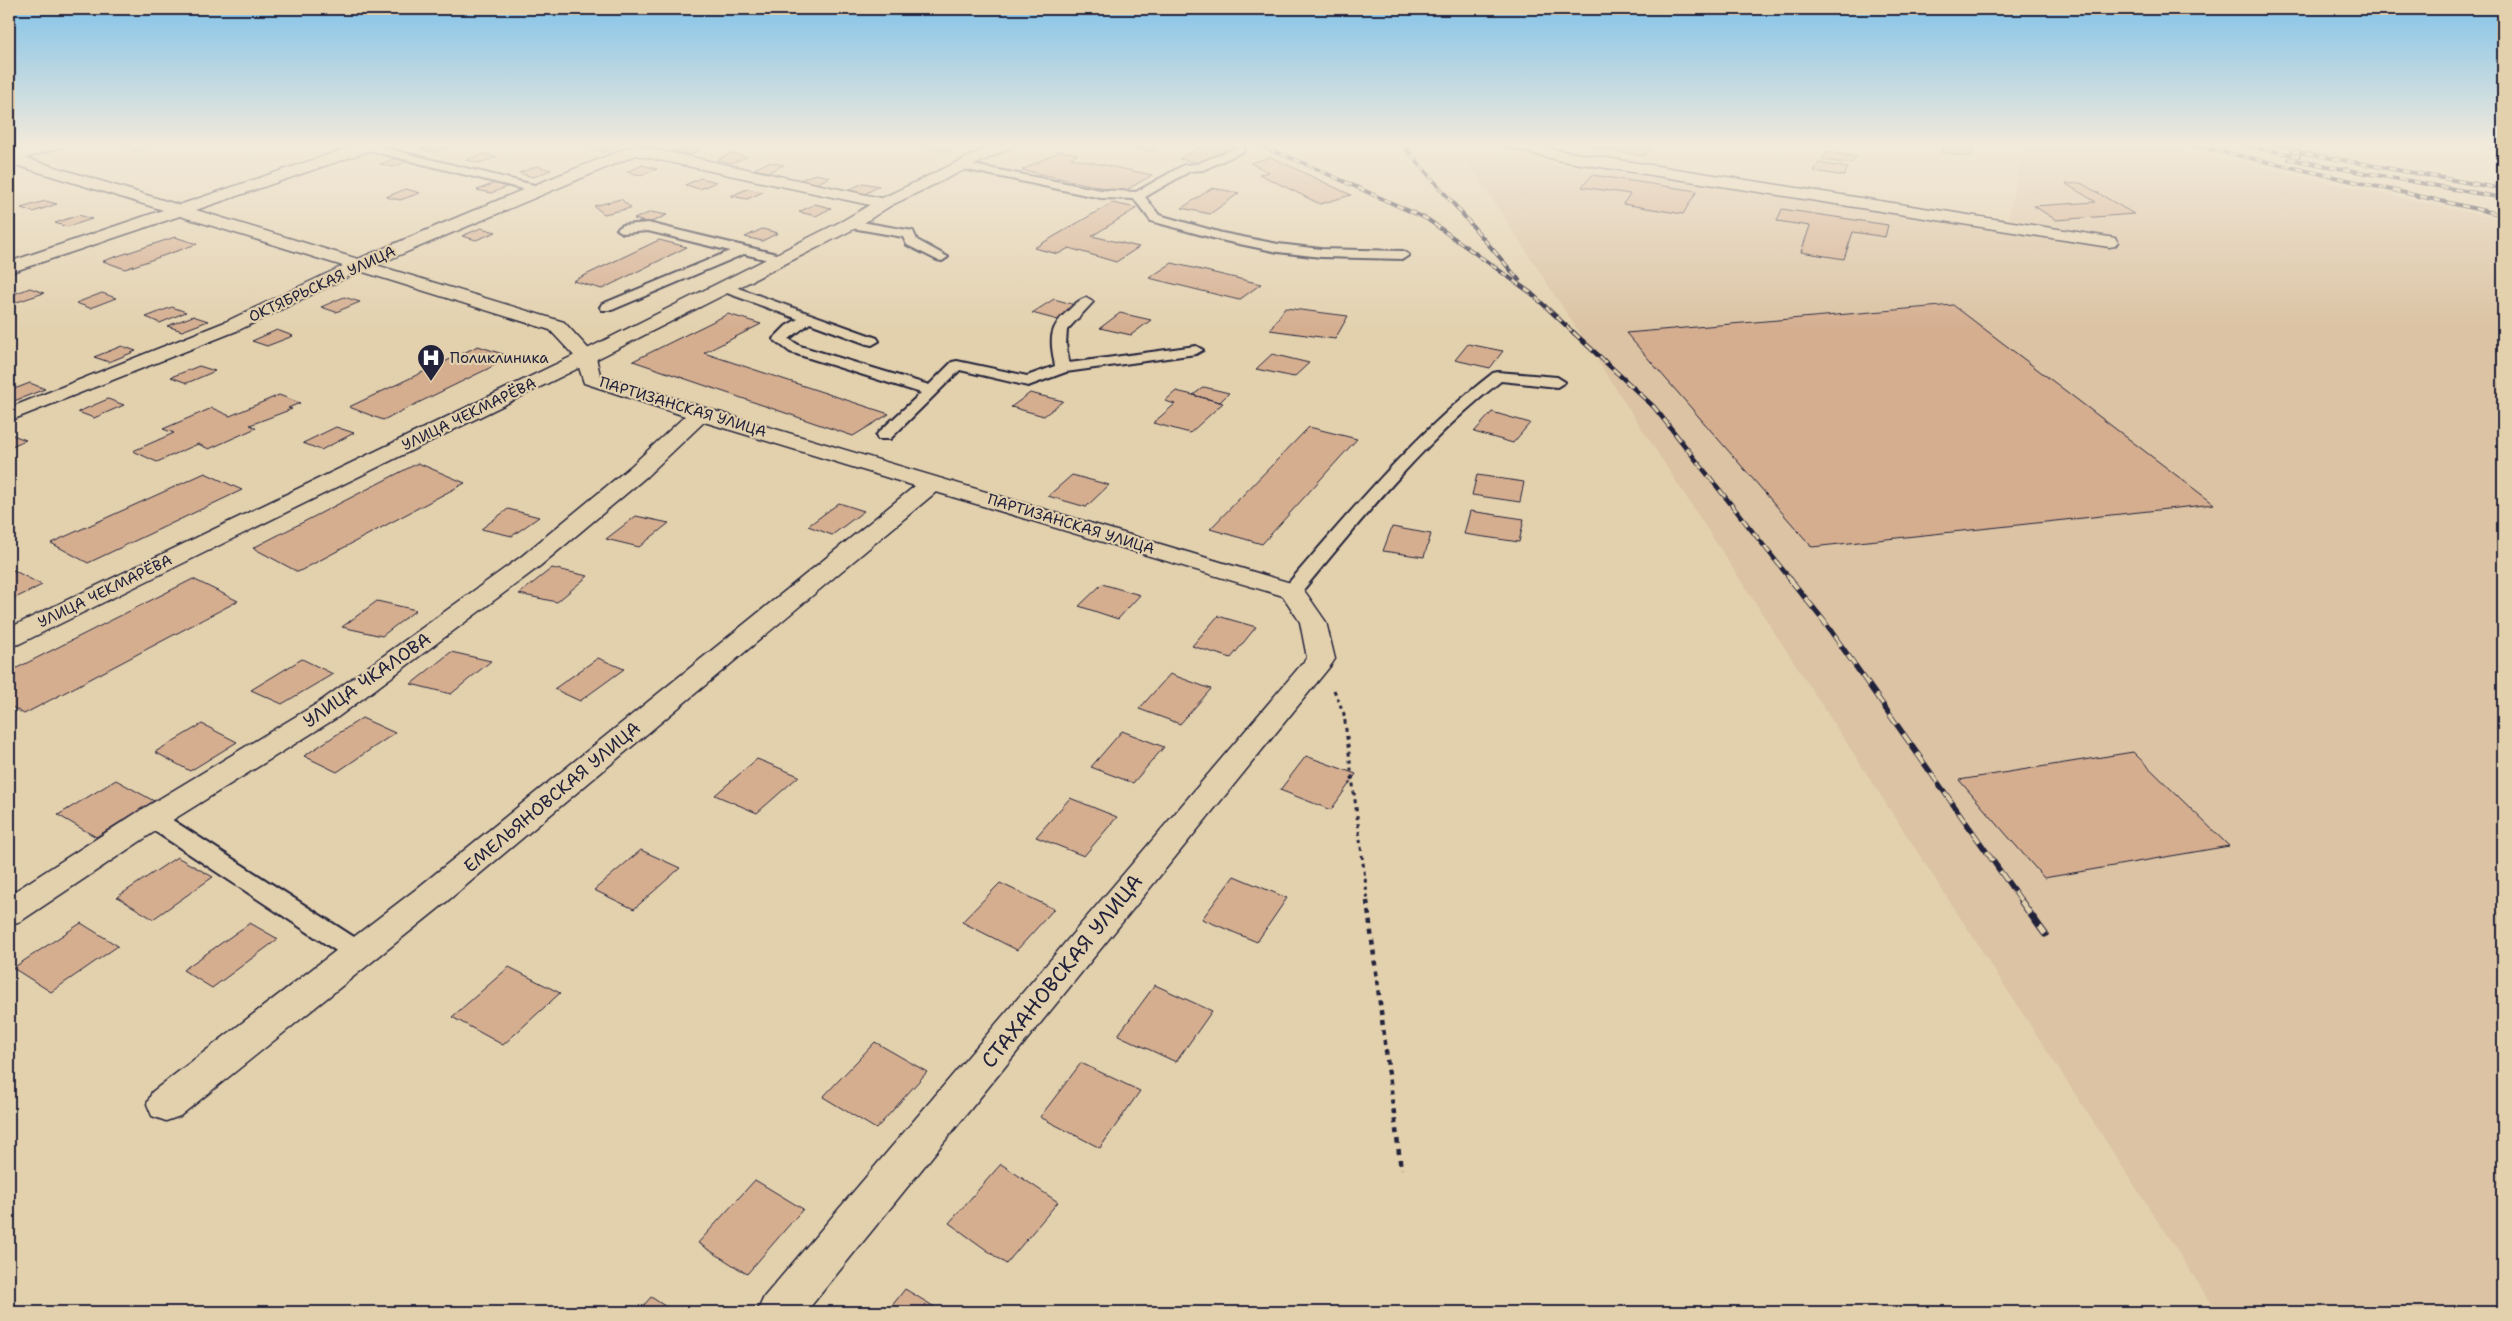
<svg xmlns="http://www.w3.org/2000/svg" width="2512" height="1321" font-family="'Shantell Sans',sans-serif">
	<rect width="100%" height="100%" fill="#e3d1ae"/>
	<filter id="ink" filterUnits="userSpaceOnUse"><feTurbulence type="fractalNoise" baseFrequency=".02" numOctaves="2"/><feDisplacementMap in="SourceGraphic" scale="10" xChannelSelector="R" yChannelSelector="G"/><feConvolveMatrix kernelMatrix="1 2 1 2 8 2 1 2 1" color-interpolation-filters="sRGB"/></filter>
	<g filter="url(#ink)">
		<path fill="#dbc3a3" d="M2025 144H2151L2503 220V1312H2217L1463 154 2007 222Z"/>
		<path fill="#d5ae90" stroke="#22223b" d="M121 144H159L136 151 117 145Z
			M435 144H444L452 146 434 152 421 149Z
			M601 144H612L619 146 603 152 589 149Z
			M924 144H959L947 151 919 146Z
			M1111 144H1163L1152 151Z
			M1205 144H1235L1238 145 1205 164 1179 159Z
			M1594 144H1629L1651 147 1644 156 1591 147Z
			M2478 144H2503V150L2479 146Z
			M690 145 704 148 689 155 675 151Z
			M1944 145 1974 149 1971 157 1941 152Z
			M1060 151 1078 154 1071 158 1152 175 1123 192 1022 170Z
			M1827 152 1856 157 1851 164 1822 160Z
			M732 153 747 157 731 163 717 160Z
			M484 154 497 157 479 163 466 160Z
			M398 157 411 160 393 167 380 164Z
			M1271 157 1351 195 1320 204 1259 174 1269 172 1250 163Z
			M769 162 784 165 769 172 754 169Z
			M1819 163 1848 168 1844 176 1814 171Z
			M643 165 657 169 641 175 627 172Z
			M537 166 551 170 533 177 519 173Z
			M815 174 830 177 816 184 800 180Z
			M1592 175 1697 191 1683 214 1623 204 1630 194 1582 187Z
			M701 178 716 182 700 189 685 185Z
			M495 183 509 186 491 193 477 190Z
			M863 183 879 186 865 194 849 190Z
			M2081 183 2134 214 2056 220 2034 206 2096 202 2066 184Z
			M1212 188 1239 193 1210 214 1182 208Z
			M406 189 420 193 400 200 386 197Z
			M747 189 763 192 747 199 731 196Z
			M621 199 631 208 604 214 594 206Z
			M45 201 57 204 33 212 21 208Z
			M1112 203 1137 208 1092 236 1139 247 1116 262 1069 248 1058 254 1034 248Z
			M815 204 831 208 816 216 799 212Z
			M1782 209 1888 225 1885 237 1853 232 1844 259 1801 252 1810 226 1777 221Z
			M651 212 667 215 649 223 634 219Z
			M79 215 92 219 67 227 55 223Z
			M481 228 496 232 476 240 462 236Z
			M762 229 778 233 762 241 745 237Z
			M175 237 197 244 125 269 103 261Z
			M659 240 687 247 602 289 573 281Z
			M1172 263 1261 284 1239 300 1149 278Z
			M30 288 44 293 17 302 9 300V296Z
			M102 293 116 298 90 308 76 303Z
			M344 297 360 302 336 312 321 307Z
			M1054 299 1079 306 1058 320 1032 313Z
			M1953 305 2214 504 1812 547 1626 333Z
			M172 307 186 312 160 323 146 317Z
			M1285 308 1348 316 1335 339 1270 330Z
			M1120 313 1151 320 1131 335 1100 328Z
			M728 314 761 324 704 353 889 414 853 436 633 361Z
			M193 316 208 321 182 331 167 326Z
			M277 330 293 336 267 346 252 341Z
			M1468 344 1503 351 1490 368 1455 360Z
			M122 346 136 351 109 362 94 357Z
			M478 346 512 357 383 420 349 407Z
			M1272 354 1309 363 1294 377 1256 369Z
			M199 366 215 371 187 383 171 377Z
			M30 383 45 389 14 401 9 398V391Z
			M1204 387 1229 393 1220 402 1193 395Z
			M1176 391 1193 395 1223 403 1190 433 1153 423 1175 404 1165 401Z
			M1030 393 1063 401 1044 416 1011 407Z
			M279 395 300 403 288 408 292 409 250 425 256 428 209 449 198 444 157 462 133 451 174 433 163 429 212 408 230 416Z
			M108 399 124 405 94 418 78 412Z
			M1492 412 1530 423 1513 443 1474 432Z
			M336 427 354 433 321 450 303 443Z
			M1309 427 1357 439 1262 544 1210 529Z
			M9 434H10L26 440 9 447Z
			M418 463 465 483 298 572 253 548Z
			M205 473 242 490 88 563 51 543Z
			M1072 475 1109 485 1086 507 1048 496Z
			M1477 475 1524 482 1520 502 1472 495Z
			M839 503 864 511 832 535 808 526Z
			M508 509 539 517 512 536 481 529Z
			M1470 511 1524 519 1519 542 1464 534Z
			M636 516 669 523 639 547 606 539Z
			M1392 527 1431 534 1424 557 1383 551Z
			M9 568 42 585 9 601Z
			M552 568 588 576 557 602 519 594Z
			M193 579 238 601 24 714 9 705V672Z
			M1102 584 1140 595 1118 619 1079 606Z
			M377 601 416 610 382 636 342 627Z
			M1218 616 1256 627 1231 658 1192 646Z
			M451 652 491 661 451 694 411 684Z
			M598 658 624 669 580 701 554 689Z
			M302 659 333 674 282 704 251 690Z
			M1170 674 1211 689 1180 724 1139 709Z
			M362 718 395 733 337 772 304 756Z
			M202 724 237 742 190 771 155 752Z
			M1122 731 1164 747 1133 783 1091 767Z
			M2133 752 2229 846 2044 878 1959 780Z
			M1306 756 1356 774 1331 810 1280 790Z
			M757 759 799 776 757 813 715 795Z
			M116 780 154 801 96 837 58 815Z
			M1070 798 1117 817 1084 856 1036 837Z
			M641 850 680 868 634 909 594 890Z
			M177 857 213 877 153 919 117 897Z
			M1234 876 1287 898 1257 942 1202 919Z
			M1000 883 1054 909 1017 950 962 922Z
			M81 923 118 946 51 992 13 968Z
			M250 923 278 939 212 988 183 970Z
			M509 967 560 993 503 1045 452 1017Z
			M1155 985 1212 1011 1176 1062 1118 1035Z
			M875 1042 927 1072 876 1129 823 1097Z
			M1081 1063 1140 1091 1100 1148 1040 1117Z
			M1001 1164 1058 1202 1006 1264 949 1223Z
			M755 1180 803 1209 747 1274 698 1243Z
			M905 1289 943 1312H887Z
			M651 1297 674 1312H638Z"/>
		<g fill="none" stroke-linecap="round" stroke-linejoin="round">
			<defs>
				<path id="lane" d="M368 144 542 187 544 189 538 193 363 149V145Z
					M1240 146 1244 147V151L1203 170 1190 171 1145 197 1159 215 1222 233 1278 244 1321 249 1403 251 1409 255 1403 259 1321 257 1278 252 1220 240 1151 221 1134 199 1101 198 963 169 957 166 963 163 1101 190 1136 192 1184 165 1197 164Z
					M850 220 913 231 917 240 948 257 942 261 937 260 907 245 903 237 846 227 844 224 846 221Z
					M648 223 785 256 786 259 780 263 744 254 612 310H602L600 307 602 304 730 251 648 231 623 233 617 229 623 225Z
					M724 283 877 338 879 341 872 345 867 344 810 323 789 339 800 346 929 385 952 362 957 361 1027 376 1055 366C1050 339 1048 328 1070 309 1075 304 1079 300 1086 298L1093 302 1067 330 1066 344 1069 363 1196 346 1203 350 1196 354 1066 372 1028 386 960 370 890 439H878L876 436 878 433 921 393 790 352 773 339 786 326 798 319 719 290 717 287Z
					M1498 372 1557 377 1565 382 1557 387 1501 381C1423 442 1362 519 1299 595H1285L1283 591 1285 587C1351 511 1413 435 1493 373Z
					M152 810 160 812 368 946 372 953 368 960 359 963 350 960 144 824 141 818 144 812Z"/>
				<path id="street" d="M360 144H382L380 147 196 210 358 259 532 186 635 145 890 200 892 203 890 206 884 208 636 155 376 265 564 322 596 357 600 375 708 409 1301 586 1326 622 1335 659 1331 665 806 1312H757L764 1297 1307 658 1300 622 1283 596 936 492 439 908 180 1116 166 1121 152 1116 147 1104 152 1092 415 890 915 486 704 422 646 477 540 566 338 717 163 826 21 921 9 925V895L141 810 318 703 522 556 630 467 685 416 584 383 576 358 550 330 360 271 239 330 9 421V408L225 322 343 266 180 216 9 273V262L163 210 9 163V153L179 205Z
					M1505 144H1531L1562 151 2109 237 2115 238 2118 242 2115 246 2109 247 1562 161 1507 147Z"/>
				<path id="secondary" d="M41 144H64L62 147 9 163V153Z
					M995 144H1014L1012 147 890 206 856 228 593 361 19 644 9 646V628L579 353 844 220 878 200Z"/>
			</defs>
			<use href="#lane" stroke="#22223b" stroke-width="4"/>
			<use href="#street" stroke="#22223b" stroke-width="3"/>
			<use href="#secondary" stroke="#22223b" stroke-width="3"/>
			<path stroke="#22223b" stroke-width="3" stroke-dasharray="4 4" stroke-linecap="butt" d="M1334 690 1344 714 1368 902"/>
			<path stroke="#22223b" stroke-width="4.5" stroke-dasharray="5 5" stroke-linecap="butt" d="M1367 901 1401 1169"/>
			<use href="#lane" fill="#e3d1ae" fill-rule="evenodd"/>
			<use href="#street" fill="#e3d1ae" fill-rule="evenodd"/>
			<use href="#secondary" fill="#e3d1ae" fill-rule="evenodd"/>
			<defs>
				<path id="rail-far3" d="M1255 144 1301 162 1427 219 1531 293 1575 334
					M1402 144 1519 280
					M2188 144 2503 215
					M2237 144 2299 156
					M2278 144 2299 148
					M2292 151 2503 189
					M2289 159 2503 198"/>
				<path id="rail-far2" d="M1573 332 1654 407 1791 580"/>
				<path id="rail-far1" d="M1790 579 1823 620 2022 902"/>
				<path id="rail" d="M2021 901 2045 934"/>
			</defs>
			<use href="#rail-far3" stroke="#22223b" stroke-width="4"/>
			<use href="#rail-far2" stroke="#22223b" stroke-width="4.5"/>
			<use href="#rail-far1" stroke="#22223b" stroke-width="5.5"/>
			<use href="#rail" stroke="#22223b" stroke-width="7"/>
			<use href="#rail-far3" stroke="#e3d1ae" stroke-width="2.5" stroke-dasharray="7" stroke-linecap="butt"/>
			<use href="#rail-far2" stroke="#e3d1ae" stroke-width="3" stroke-dasharray="9" stroke-linecap="butt"/>
			<use href="#rail-far1" stroke="#e3d1ae" stroke-width="4" stroke-dasharray="12" stroke-linecap="butt"/>
			<use href="#rail" stroke="#e3d1ae" stroke-width="5" stroke-dasharray="16" stroke-linecap="butt"/>
		</g>
	</g>
	<linearGradient id="sky" x2="0" y2="1"><stop stop-color="#83c3e9"/><stop offset="0.44" stop-color="#f2eadb"/><stop offset="1" stop-color="#f2eadb" stop-opacity="0"/></linearGradient>
	<rect width="2512" height="329" fill="url(#sky)"/>
	<defs>
		<symbol id="hospital-pin" viewBox="-11 -11 22 30"><path d="M0 17L-7.5 6A9.5 9.5 0 1 1 7.5 6Z" fill="#22223b" stroke="#e3d1ae"/><path d="M-5-5h3v3.5h4V-5h3V5h-3V1.5h-4V5h-3Z" fill="#fff"/></symbol>
	</defs>
	<g fill-rule="evenodd">
		<use href="#hospital-pin" x="415" y="342" width="32" height="43"/>
	</g>
	<g text-anchor="middle" stroke-width="4.5" stroke-linejoin="round" paint-order="stroke">
		<g font-size="15" fill="#22223b" stroke="#e3d1ae">
			<text transform="translate(322 284) rotate(-25)" y="5">ОКТЯБРЬСКАЯ УЛИЦА</text>
			<text transform="translate(683 407) rotate(17)" y="5">ПАРТИЗАНСКАЯ УЛИЦА</text>
			<text transform="translate(469 414) rotate(-26)" y="5">УЛИЦА ЧЕКМАРЁВА</text>
			<text transform="translate(1071 524) rotate(17)" y="5">ПАРТИЗАНСКАЯ УЛИЦА</text>
			<text transform="translate(105 591) rotate(-26)" y="5">УЛИЦА ЧЕКМАРЁВА</text>
		</g>
		<g font-size="15" fill="#22223b" stroke="#e3d1ae" text-anchor="start">
			<text x="450" y="363">Поликлиника</text>
		</g>
		<g font-size="18" fill="#22223b" stroke="#e3d1ae">
			<text transform="translate(367 680) rotate(-35)" y="6">УЛИЦА ЧКАЛОВА</text>
			<text transform="translate(552 797) rotate(-40)" y="6">ЕМЕЛЬЯНОВСКАЯ УЛИЦА</text>
		</g>
		<g font-size="21" fill="#22223b" stroke="#e3d1ae">
			<text transform="translate(1062 971) rotate(-51)" y="7">СТАХАНОВСКАЯ УЛИЦА</text>
		</g>
	</g>
	<rect width="2512" height="1321" fill="none" stroke="#e3d1ae" stroke-width="30"/>
	<rect x="15" y="15" width="2482" height="1291" fill="none" stroke="#22223b" stroke-width="2" filter="url(#ink)"/>
</svg>
